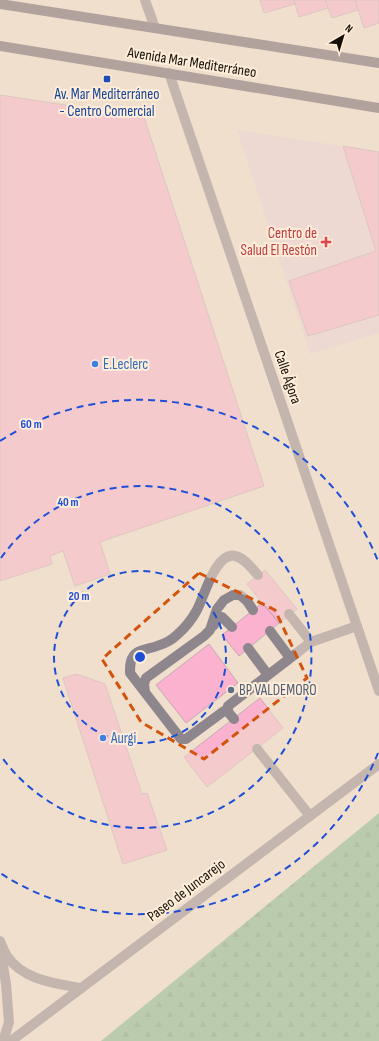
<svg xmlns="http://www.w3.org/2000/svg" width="379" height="1041" font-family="'Sofia Sans Condensed',sans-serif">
	<defs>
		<pattern id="forest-firs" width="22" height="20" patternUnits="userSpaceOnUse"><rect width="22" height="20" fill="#7bb789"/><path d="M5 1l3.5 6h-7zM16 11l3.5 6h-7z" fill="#699c75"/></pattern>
	</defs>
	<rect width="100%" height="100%" fill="#f0dfcc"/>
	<path fill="#ead1d9" d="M237 130 379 152V333L310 354Z"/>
	<path fill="url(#forest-firs)" d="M379 813V1041H101Z"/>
	<path fill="#fbb2ce" stroke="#c4aab4" d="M260 0H294L295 4 264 13Z
		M294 0H325L328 8 299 17Z
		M325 0H355L358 10 332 18Z
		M355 0H379V23L364 28Z
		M0 95 144 117 264 486 100 542 110 574 75 586 63 551 50 556 52 564 0 581Z
		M343 146 379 152V315L308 336 289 281 376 251Z
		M265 570 297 609 279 623 247 584Z
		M262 603 279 623 239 656 222 635Z
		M209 644 238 683 186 723 156 685Z
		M77 674 105 684 142 794 147 793 167 850 123 864 63 678Z
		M260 698 283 728 207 787 184 757Z"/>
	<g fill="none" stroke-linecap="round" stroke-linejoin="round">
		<path stroke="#8e868d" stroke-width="10" d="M289 614 311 642
			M213 626 218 619 222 617 232 627
			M270 631 290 658
			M248 648 268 675
			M145 692 144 684 146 678 204 636 210 630 217 609 224 600 233 595H240L247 601 253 610
			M228 712 224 711 186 739H181L130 673C130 666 130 660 134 655 139 649 150 649 157 646 164 644 173 639 178 634 186 627 192 619 197 610 204 597 216 551 235 556 245 558 251 568 258 575
			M234 719 228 712V706L311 642 357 626
			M257 749 310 816
			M0 941C2 946 4 951 7 956 23 980 54 983 80 988
			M0 947 6 984 9 1022 6 1032 3 1041"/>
		<path stroke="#8e868d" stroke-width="10" d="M145 0 155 28
			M169 73 379 691
			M11 1041 379 764"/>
		<path stroke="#665a64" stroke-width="10" d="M0 4 379 63
			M0 46 379 108"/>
	</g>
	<path d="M0 0H379V1041H0ZM199 573 275 610 307 678 204 759 141 722 102 659Z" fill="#f0dfcc" fill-opacity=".55" fill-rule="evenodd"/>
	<path fill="none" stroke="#d3520c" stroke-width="3" stroke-dasharray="8 5" stroke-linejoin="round" d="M199 573 275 610 307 678 204 759 141 722 102 659Z"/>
	<g fill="none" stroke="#1d4ed8" stroke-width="2" stroke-dasharray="7 5">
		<circle cx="140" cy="657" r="86"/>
		<path d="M1 558A171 171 0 1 1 1 756"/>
		<path d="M378 753A257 257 0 0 1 0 873M0 441A257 257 0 0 1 378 561"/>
	</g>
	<rect fill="#1a4fb4" stroke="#feedd9" stroke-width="1.5" x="103" y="75" width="8" height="8" rx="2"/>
	<path fill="#e0444e" stroke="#feedd9" stroke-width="1.5" d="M324 236h4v4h4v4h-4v4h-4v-4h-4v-4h4z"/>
	<g fill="#3f7fe0" stroke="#feedd9" stroke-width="1.5">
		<circle cx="95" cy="364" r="4"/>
		<circle cx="103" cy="738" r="4"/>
	</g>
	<circle fill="#5c6f8a" stroke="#feedd9" stroke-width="1.5" cx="231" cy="690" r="4"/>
	<g text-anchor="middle" stroke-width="4" stroke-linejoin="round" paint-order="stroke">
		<g font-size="15" fill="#140f08" stroke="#feedd9">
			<text transform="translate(192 62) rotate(9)" y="5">Avenida Mar Mediterráneo</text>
			<text transform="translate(288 377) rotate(71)" y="5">Calle Ágora</text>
			<text transform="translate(186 890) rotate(-37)" y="5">Paseo de Juncarejo</text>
		</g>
		<g font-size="15" fill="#164399" stroke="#feedd9">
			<text x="107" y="99">Av. Mar Mediterráneo<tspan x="107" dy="17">- Centro Comercial</tspan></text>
		</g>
		<g font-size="15" fill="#be3a42" stroke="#feedd9" text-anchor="end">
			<text x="317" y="238">Centro de<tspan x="317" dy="17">Salud El Restón</tspan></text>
		</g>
		<g font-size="15" fill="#366cbe" stroke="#feedd9" text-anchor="start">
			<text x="103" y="369">E.Leclerc</text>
			<text x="111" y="743">Aurgi</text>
		</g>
		<g font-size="15" fill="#4e5e75" stroke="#feedd9" text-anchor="start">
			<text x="239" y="695">BP VALDEMORO</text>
		</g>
	</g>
	<circle cx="140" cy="657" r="6" fill="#1d4ed8" stroke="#feedd9" stroke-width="2"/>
	<g font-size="12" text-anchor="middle" font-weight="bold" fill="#1d4ed8" stroke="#feedd9" stroke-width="4" stroke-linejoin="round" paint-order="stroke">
		<text x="31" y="428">60 m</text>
		<text x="68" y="506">40 m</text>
		<text x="79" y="600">20 m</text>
	</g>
	<g transform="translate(343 36) rotate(38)" stroke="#feedd9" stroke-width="3" paint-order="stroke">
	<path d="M0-3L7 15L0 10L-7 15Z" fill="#140f08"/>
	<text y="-6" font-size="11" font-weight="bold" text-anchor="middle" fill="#140f08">N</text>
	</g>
</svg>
